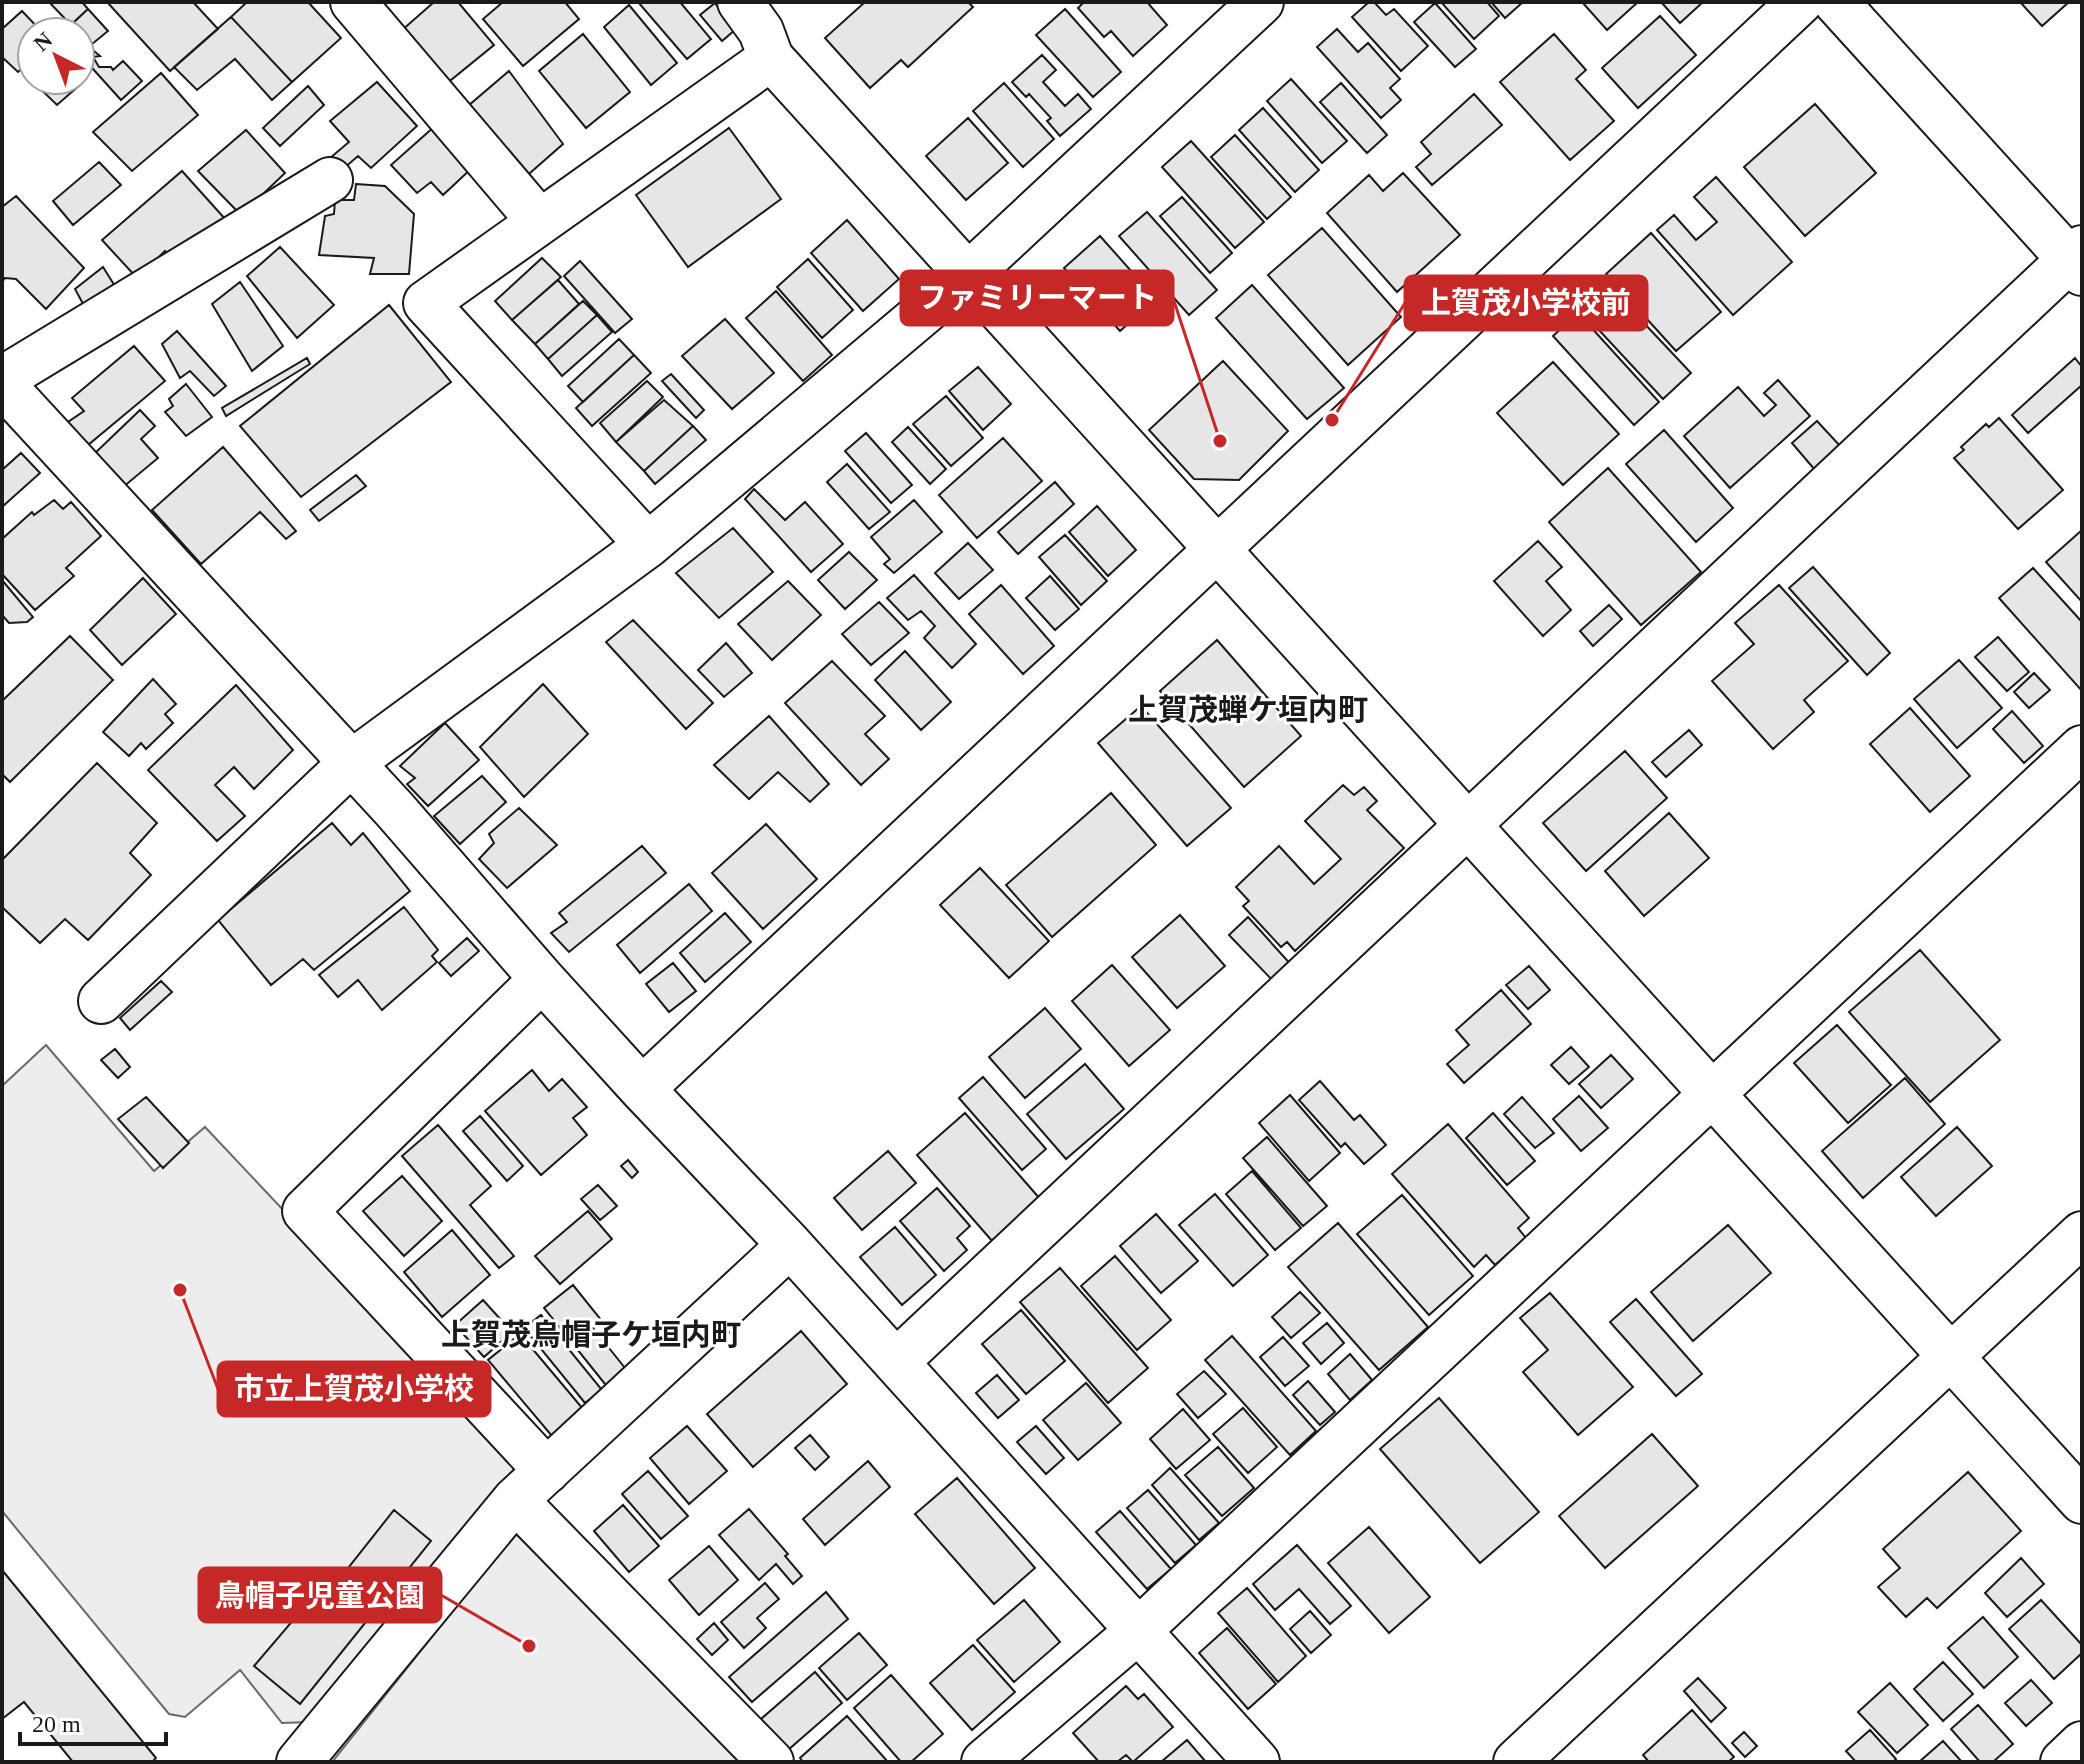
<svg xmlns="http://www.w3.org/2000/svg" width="2084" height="1764" font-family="'Times New Roman','Noto Sans JP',serif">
	<rect width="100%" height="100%" fill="#fff"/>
	<path fill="#ededed" stroke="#6a6a6a" stroke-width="2" d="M46 1045 154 1171 205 1127 512 1453 514 1481 311 1722 282 1723 240 1670 185 1717 169 1714 2 1511V1086Z
		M517 1530 748 1762 333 1761Z"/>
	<path fill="#e6e6e6" stroke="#1a1a1a" stroke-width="2" d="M49 2H82L88 9 71 25Z
		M107 2H193L218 29 170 71Z
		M247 2H308L341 38 292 82 231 17Z
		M434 2H458L494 45 446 84 401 31Z
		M503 2H565L579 19 523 66 483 19Z
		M638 2H680L711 39 687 59Z
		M865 2H968L973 7 908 67 901 60 870 88 825 38Z
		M1084 2H1147L1167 25 1133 56 1111 31 1104 37 1078 8Z
		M1369 2H1374L1386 15 1394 9 1428 46 1401 71 1352 17Z
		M1441 2H1487L1499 16 1474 39Z
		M1491 2H1523L1505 18Z
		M1582 2H1638L1607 30Z
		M1661 2H1703L1680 23Z
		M2020 2H2069L2042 26Z
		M715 3 736 29 722 41 700 15Z
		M1435 3 1476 49 1455 67 1414 22Z
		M629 5 677 63 651 85 604 27Z
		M88 9 108 31 80 54V32H63Z
		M1065 9 1121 72 1093 97 1036 35Z
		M22 11 42 32H32V60L18 72 2 57V29Z
		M1660 16 1696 55 1638 108 1602 68Z
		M231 17 292 82 272 100 235 59 197 90 174 67Z
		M1337 29 1358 52 1368 43 1400 79 1390 88 1401 100 1381 118 1317 47Z
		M583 34 630 92 586 128 539 71Z
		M1554 34 1586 70 1576 79 1614 121 1570 160 1500 82Z
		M94 51 100 56 93 57 99 67H111L113 70 123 61 142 81 121 100 84 59Z
		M1042 55 1056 70 1043 82 1065 106 1078 94 1091 109 1060 136 1047 121 1051 118 1029 94 1026 97 1012 82Z
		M509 71 563 144 522 180 468 106Z
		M32 72V80H80L82 83 57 105 27 76Z
		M161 73 198 115 132 171 93 132Z
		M1291 79 1347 141 1322 163 1267 101Z
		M377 82 417 126 371 168 358 156 335 176 323 164 349 142 330 121Z
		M1004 83 1054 139 1023 167 973 111Z
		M1341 83 1387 135 1367 153 1320 102Z
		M308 86 324 105 280 146 263 128Z
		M1474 94 1502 125 1432 185 1416 167 1431 154 1421 142Z
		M1815 104 1876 173 1805 236 1744 167Z
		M1263 108 1319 170 1295 192 1239 130Z
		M968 118 1008 163 966 200 926 156Z
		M435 126 472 168 443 195 431 182 417 193 391 165Z
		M729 128 781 199 688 267 636 195Z
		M246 130 285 173 241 215 198 171Z
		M1235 135 1291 197 1267 219 1211 157Z
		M1191 141 1264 222 1235 248 1162 167Z
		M99 162 121 185 73 225 53 201Z
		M182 171 226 220 176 263 165 251 137 278 102 240Z
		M1403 173 1460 235 1397 292 1327 213 1369 175 1383 191Z
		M1716 177 1792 262 1733 315 1657 230 1674 215 1696 240 1717 222 1694 197Z
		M356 184 385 186 414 214 409 274H370L374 258 319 255 325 216 334 214 335 200H354Z
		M16 196 84 268 46 309 16 279 5 278 2 282V207Z
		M1182 197 1232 253 1210 273 1160 216Z
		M1147 212 1217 290 1189 315 1119 236Z
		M847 220 899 279 863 311 811 253Z
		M1322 228 1401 317 1348 365 1268 275Z
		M1651 233 1721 312 1676 351 1606 274Z
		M1100 236 1156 299 1120 331 1064 268Z
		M280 247 334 305 297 338 247 276Z
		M542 258 561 277 512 320 495 301Z
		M808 259 853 310 822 338 777 287Z
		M580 261 632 319 615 333 564 276Z
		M103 267 118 291 88 313 75 289Z
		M558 280 579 304 535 344 512 320Z
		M240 282 283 346 252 371 212 304Z
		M1252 285 1344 388 1307 419 1216 318Z
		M776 291 832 355 803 381 746 318Z
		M583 301 597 315 548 359 535 344Z
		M1625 303 1691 373 1663 399 1598 329Z
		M389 305 451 382 301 497 240 426Z
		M1578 313 1659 402 1634 425 1553 336Z
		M597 315 612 332 562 376 548 359Z
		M725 319 774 373 732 409 682 356Z
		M177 331 226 386 214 396 190 371 180 378 162 344Z
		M619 339 634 355 583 402 568 386Z
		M134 346 165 381 88 445 68 422 84 411 72 398Z
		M634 355 651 373 592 426 576 408Z
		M307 358 310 364 226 416 222 408Z
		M2075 358 2082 367V385L2028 433 2012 415Z
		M1223 361 1288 431 1239 480 1194 479 1149 430Z
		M1553 362 1619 434 1563 485 1497 413Z
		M978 367 1011 404 983 430 949 391Z
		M671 374 704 410 696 418 662 381Z
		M1778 380 1810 416 1730 488 1684 436 1738 387 1764 416 1776 405 1764 393Z
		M647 381 663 397 616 442 600 423Z
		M186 384 212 417 186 436 165 412 173 406 169 399Z
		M946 396 983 438 951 466 913 424Z
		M664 400 693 426 644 471 616 442Z
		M140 410 155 426 141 439 158 458 122 488 92 456Z
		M1999 418 2063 490 2018 529 1954 458 1964 450 1961 447 1986 424 1989 427Z
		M1817 421 1841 447 1815 470 1792 443Z
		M693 426 706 440 655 484 644 471Z
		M908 427 946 469 930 484 892 442Z
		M1664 430 1733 508 1696 542 1626 464Z
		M866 433 912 485 891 503 845 451Z
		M1003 438 1042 481 977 538 939 495Z
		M223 447 296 531 286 539 260 512 201 564 152 510Z
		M21 453 40 473 2 507V470Z
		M847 464 890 512 869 529 827 482Z
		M1608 468 1701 572 1641 625 1549 522Z
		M356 475 366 486 319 521 310 510Z
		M1055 482 1074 504 1018 554 998 532Z
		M754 489 785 520 805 502 843 544 811 572 745 499Z
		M54 500 63 509 71 502 101 536 66 568 74 576 35 610 2 574V539L32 512 34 515Z
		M914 500 942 532 894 573 884 564 890 559 871 537Z
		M1097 506 1136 550 1108 576 1069 532Z
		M733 528 773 572 719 618 676 573Z
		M2082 530V602L2046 562Z
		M1065 535 1107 581 1081 605 1039 557Z
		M1538 541 1562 567 1546 581 1571 610 1543 636 1494 581Z
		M968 543 993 570 959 599 935 573Z
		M849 552 877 580 845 609 818 580Z
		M1813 567 1890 653 1867 675 1789 588Z
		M2033 568 2082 622V691L1999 598Z
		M914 575 976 644 952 668 924 638 935 626 921 611 908 620 887 598Z
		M1050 576 1079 609 1055 630 1026 598Z
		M143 578 176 614 122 665 90 630Z
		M2 580 33 617 27 622 9 623 2 615Z
		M788 581 821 615 772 660 738 624Z
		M1001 585 1054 646 1023 674 969 614Z
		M1779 585 1848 661 1804 700 1814 712 1773 749 1712 681 1754 644 1735 623Z
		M879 602 909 633 871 665 842 634Z
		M1609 605 1622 619 1593 646 1580 631Z
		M633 620 713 703 686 729 606 642Z
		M70 636 113 680 10 782 2 774V701Z
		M1998 637 2029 672 2007 691 1975 657Z
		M1217 640 1301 736 1244 787 1160 691Z
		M726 643 752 673 724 697 698 670Z
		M905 651 951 702 921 730 875 680Z
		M1959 660 2002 708 1957 748 1914 699Z
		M832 661 885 716 865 734 889 759 861 785 785 703Z
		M2034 673 2050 690 2029 708 2014 692Z
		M153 679 176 704 165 714 173 723 146 749 141 743 129 756 103 732Z
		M543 684 588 734 524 797 480 747Z
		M236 685 293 750 254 789 234 767 215 785 245 816 217 841 148 770Z
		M1141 706 1231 808 1187 846 1098 743Z
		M1910 708 1970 776 1930 812 1870 744Z
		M2012 711 2043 746 2024 763 1993 729Z
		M769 716 829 784 810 802 778 772 749 799 714 765Z
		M445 723 479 760 428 806 407 784 415 778 400 766Z
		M1689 730 1702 745 1666 777 1652 762Z
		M1625 751 1667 798 1586 871 1543 823Z
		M97 763 157 823 130 853 151 875 88 940 65 919 40 943 2 907V860Z
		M482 776 506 802 460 844 434 816Z
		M1343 785 1354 795 1364 787 1377 801 1367 810 1404 848 1295 951 1287 942 1281 947 1243 906 1249 901 1236 887 1279 846 1314 884 1341 859 1305 821Z
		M1111 793 1156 845 1052 937 1006 885Z
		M519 808 557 845 507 888 479 859 494 843 489 834Z
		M1669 813 1709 858 1644 916 1605 871Z
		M332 823 351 845 363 833 410 891 314 970 303 959 271 985 218 920Z
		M766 824 817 879 763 929 712 873Z
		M642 846 666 873 569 952 551 933 567 922 559 913Z
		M980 868 1049 941 1009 978 940 905Z
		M689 884 712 911 640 973 617 945Z
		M404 907 438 950 432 956 437 962 382 1010 358 980 338 997 319 975Z
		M725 913 751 942 705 982 680 953Z
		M1180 915 1225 966 1177 1008 1132 957Z
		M1248 917 1294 968 1276 984 1229 935Z
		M467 938 479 951 451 976 439 963Z
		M1920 950 2000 1040 1930 1102 1849 1012Z
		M673 963 696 991 669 1012 646 984Z
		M1112 965 1170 1030 1129 1066 1072 1001Z
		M1529 966 1550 990 1528 1009 1506 985Z
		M161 981 172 992 130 1030 120 1018Z
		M1501 990 1531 1024 1464 1083 1447 1064 1469 1045 1456 1030Z
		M1045 1008 1081 1049 1025 1098 989 1057Z
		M1837 1025 1891 1085 1848 1123 1794 1063Z
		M1571 1047 1589 1067 1569 1084 1551 1065Z
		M115 1049 130 1067 118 1078 101 1060Z
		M1611 1055 1633 1079 1601 1108 1579 1084Z
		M1085 1064 1124 1109 1066 1159 1027 1114Z
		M532 1070 549 1091 562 1079 587 1107 573 1118 587 1135 541 1175 485 1111Z
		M983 1077 1046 1149 1022 1170 959 1098Z
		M1905 1078 1945 1124 1863 1198 1822 1151Z
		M1320 1081 1354 1120 1360 1115 1386 1145 1364 1164 1345 1143 1341 1147 1299 1100Z
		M1290 1095 1340 1153 1309 1181 1259 1123Z
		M1579 1096 1608 1128 1581 1151 1553 1119Z
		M146 1097 189 1143 163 1168 118 1119Z
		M1522 1097 1554 1133 1535 1148 1504 1114Z
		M965 1113 1041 1200 993 1242 917 1155Z
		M1493 1113 1535 1161 1507 1185 1466 1138Z
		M480 1116 523 1166 507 1181 463 1131Z
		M1448 1124 1529 1218 1518 1228 1526 1238 1495 1265 1486 1255 1474 1267 1392 1174Z
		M438 1125 491 1186 470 1205 514 1256 499 1268 402 1156Z
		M1957 1127 1992 1166 1936 1216 1901 1177Z
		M1267 1137 1327 1206 1303 1226 1243 1158Z
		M888 1151 916 1183 862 1230 834 1198Z
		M628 1160 638 1172 632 1178 621 1166Z
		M1252 1171 1301 1228 1275 1250 1226 1194Z
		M402 1176 442 1221 404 1256 363 1211Z
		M598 1185 617 1206 600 1220 581 1199Z
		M937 1188 970 1226 957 1238 967 1250 944 1271 900 1221Z
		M1215 1194 1268 1255 1233 1286 1179 1225Z
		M1402 1195 1473 1276 1429 1315 1357 1234Z
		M588 1211 612 1239 560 1284 535 1256Z
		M1156 1214 1198 1261 1161 1293 1120 1246Z
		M1338 1223 1428 1327 1379 1370 1288 1267Z
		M1728 1225 1771 1273 1693 1341 1651 1292Z
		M895 1227 936 1275 902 1305 860 1257Z
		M452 1230 490 1275 442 1317 404 1272Z
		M1115 1256 1171 1320 1137 1350 1081 1286Z
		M1060 1268 1148 1368 1108 1403 1020 1302Z
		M573 1285 602 1321 593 1328 629 1373 609 1389 544 1308Z
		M1300 1292 1320 1313 1291 1338 1272 1317Z
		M1550 1293 1633 1387 1578 1435 1523 1372 1548 1350 1520 1318Z
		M1636 1299 1702 1374 1676 1396 1610 1322Z
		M483 1300 512 1332 484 1357 455 1325Z
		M1021 1310 1065 1361 1026 1394 982 1344Z
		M541 1315 602 1390 585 1403 524 1328Z
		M1327 1323 1344 1343 1321 1364 1303 1343Z
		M801 1331 847 1384 753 1467 707 1414Z
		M520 1334 583 1409 552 1436 488 1360Z
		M1232 1336 1316 1431 1290 1455 1205 1360Z
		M1283 1337 1309 1366 1285 1386 1260 1357Z
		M1350 1354 1372 1380 1350 1400 1328 1374Z
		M1204 1371 1226 1394 1198 1418 1177 1394Z
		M997 1375 1019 1400 998 1418 976 1393Z
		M1308 1381 1335 1412 1320 1425 1293 1395Z
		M1086 1383 1121 1423 1078 1460 1043 1420Z
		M1439 1398 1539 1512 1480 1563 1380 1449Z
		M1243 1408 1277 1447 1248 1473 1213 1434Z
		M1183 1409 1210 1440 1176 1469 1150 1439Z
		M687 1426 727 1471 689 1504 650 1458Z
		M1036 1426 1064 1458 1046 1474 1017 1442Z
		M1652 1434 1698 1486 1605 1568 1559 1516Z
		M810 1435 829 1457 815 1470 795 1448Z
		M1218 1447 1254 1488 1222 1516 1185 1475Z
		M868 1461 890 1487 825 1545 803 1519Z
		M1170 1468 1219 1523 1199 1540 1152 1485Z
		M648 1471 688 1516 661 1539 622 1494Z
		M1968 1472 2021 1531 1937 1608 1927 1598 1906 1617 1878 1587 1900 1568 1883 1549Z
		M957 1478 1035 1568 994 1604 915 1514Z
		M1148 1490 1196 1545 1175 1563 1127 1508Z
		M623 1505 659 1546 629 1572 594 1531Z
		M749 1509 788 1554 785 1556 802 1576 793 1584 776 1564 759 1580 719 1535Z
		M394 1510 431 1541 300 1704 254 1666 306 1605 314 1611Z
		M1120 1511 1171 1569 1147 1589 1096 1532Z
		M1369 1527 1430 1597 1389 1633 1328 1563Z
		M1297 1545 1351 1606 1330 1624 1299 1589 1275 1610 1253 1584Z
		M709 1546 738 1580 699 1615 669 1580Z
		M2021 1558 2044 1584 2007 1617 1985 1593Z
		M2 1570 156 1758 152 1762H73L24 1702 2 1719Z
		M765 1583 779 1599 757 1618 766 1628 744 1648 721 1622Z
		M1247 1588 1306 1656 1278 1682 1218 1613Z
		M826 1592 848 1619 752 1702 729 1677Z
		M1024 1600 1060 1642 1014 1682 977 1640Z
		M2041 1600 2082 1645V1653L2054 1679 2009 1629Z
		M1310 1611 1331 1635 1311 1653 1290 1629Z
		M1983 1617 2018 1657 1984 1688 1948 1648Z
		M714 1623 728 1640 712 1655 697 1639Z
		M1227 1628 1276 1684 1248 1709 1199 1653Z
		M859 1633 887 1665 847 1700 819 1668Z
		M973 1645 1015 1692 972 1730 930 1683Z
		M1943 1662 1973 1694 1943 1721 1914 1689Z
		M815 1672 842 1703 788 1750 761 1719Z
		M891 1675 943 1734 911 1762H901L854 1708Z
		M1698 1678 1726 1708 1711 1722 1684 1691Z
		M2031 1680 2052 1703 2026 1726 2005 1703Z
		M1890 1683 1928 1725 1897 1753 1858 1712Z
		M1126 1686 1138 1699 1144 1694 1173 1727 1133 1762 1126 1755 1117 1762H1099L1073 1733Z
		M1978 1705 2013 1744 1993 1762H1980L1951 1729Z
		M1692 1710 1734 1757 1728 1762H1649L1643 1755Z
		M847 1716 888 1762H803L800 1758Z
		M1870 1730 1896 1759 1893 1762H1856L1846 1751Z
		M1744 1732 1757 1746 1745 1757 1732 1743Z
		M1187 1740 1206 1762H1161Z
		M1943 1741 1962 1762H1919Z"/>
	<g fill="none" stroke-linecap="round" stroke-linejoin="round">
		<defs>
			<path id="minor" d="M353 2 540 222
				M740 2 761 31 771 58
				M1836 2 2082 273
				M2 379 330 180
				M2 384 395 810 542 979 642 1089 790 1245 1257 1762
				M648 545 426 303 771 58 2082 1501
				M542 979 305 1211 547 1471
				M101 1001 351 763 648 545 967 276 1261 2
				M642 1089 1800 2
				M896 1362 2082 248
				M515 1500 771 1762
				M299 1762 515 1500 790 1245
				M984 1762 1138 1631 2082 748
				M1516 1762 2082 1234
				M2063 1762 2082 1744"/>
		</defs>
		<use href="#minor" stroke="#1a1a1a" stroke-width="48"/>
		<use href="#minor" stroke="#fff" stroke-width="44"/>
	</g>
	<g text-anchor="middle" stroke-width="6" stroke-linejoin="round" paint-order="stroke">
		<g font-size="30" font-weight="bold" fill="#1a1a1a" stroke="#fff">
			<text x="1248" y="720">上賀茂蝉ケ垣内町</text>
			<text x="591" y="1345">上賀茂烏帽子ケ垣内町</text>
		</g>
	</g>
	<path fill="none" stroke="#c62828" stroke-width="3" d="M1220 441L1173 298M1332 420L1405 303M180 1290L218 1389M529 1646L441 1595"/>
	<g fill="#c62828" stroke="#fff" stroke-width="3">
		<circle cx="1220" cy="441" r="8"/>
		<circle cx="1332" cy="420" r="8"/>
		<circle cx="180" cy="1290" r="8"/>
		<circle cx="529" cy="1646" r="8"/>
	</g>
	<g fill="#c62828" stroke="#c62828" stroke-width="3">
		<rect x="901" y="271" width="272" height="54" rx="8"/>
		<rect x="1405" y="276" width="242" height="54" rx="8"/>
		<rect x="218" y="1362" width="272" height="54" rx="8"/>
		<rect x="199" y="1568" width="242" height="54" rx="8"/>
	</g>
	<g font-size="30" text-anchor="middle" font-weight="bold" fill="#fff">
		<text x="1037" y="308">ファミリーマート</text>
		<text x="1526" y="313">上賀茂小学校前</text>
		<text x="354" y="1399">市立上賀茂小学校</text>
		<text x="320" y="1606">鳥帽子児童公園</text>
	</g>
	<rect width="2084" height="1764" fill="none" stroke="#1a1a1a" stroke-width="8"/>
	<g transform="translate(56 56) rotate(318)"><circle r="38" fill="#ffffff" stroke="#a3a3a3" stroke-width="2"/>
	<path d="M0-6L14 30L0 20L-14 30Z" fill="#c62828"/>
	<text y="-12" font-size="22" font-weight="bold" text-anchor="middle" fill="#1a1a1a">N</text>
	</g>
	<path d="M20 1732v12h146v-12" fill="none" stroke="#1a1a1a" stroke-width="4"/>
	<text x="32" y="1732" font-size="24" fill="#1a1a1a" stroke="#ffffff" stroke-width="6" paint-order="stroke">20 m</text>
</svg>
